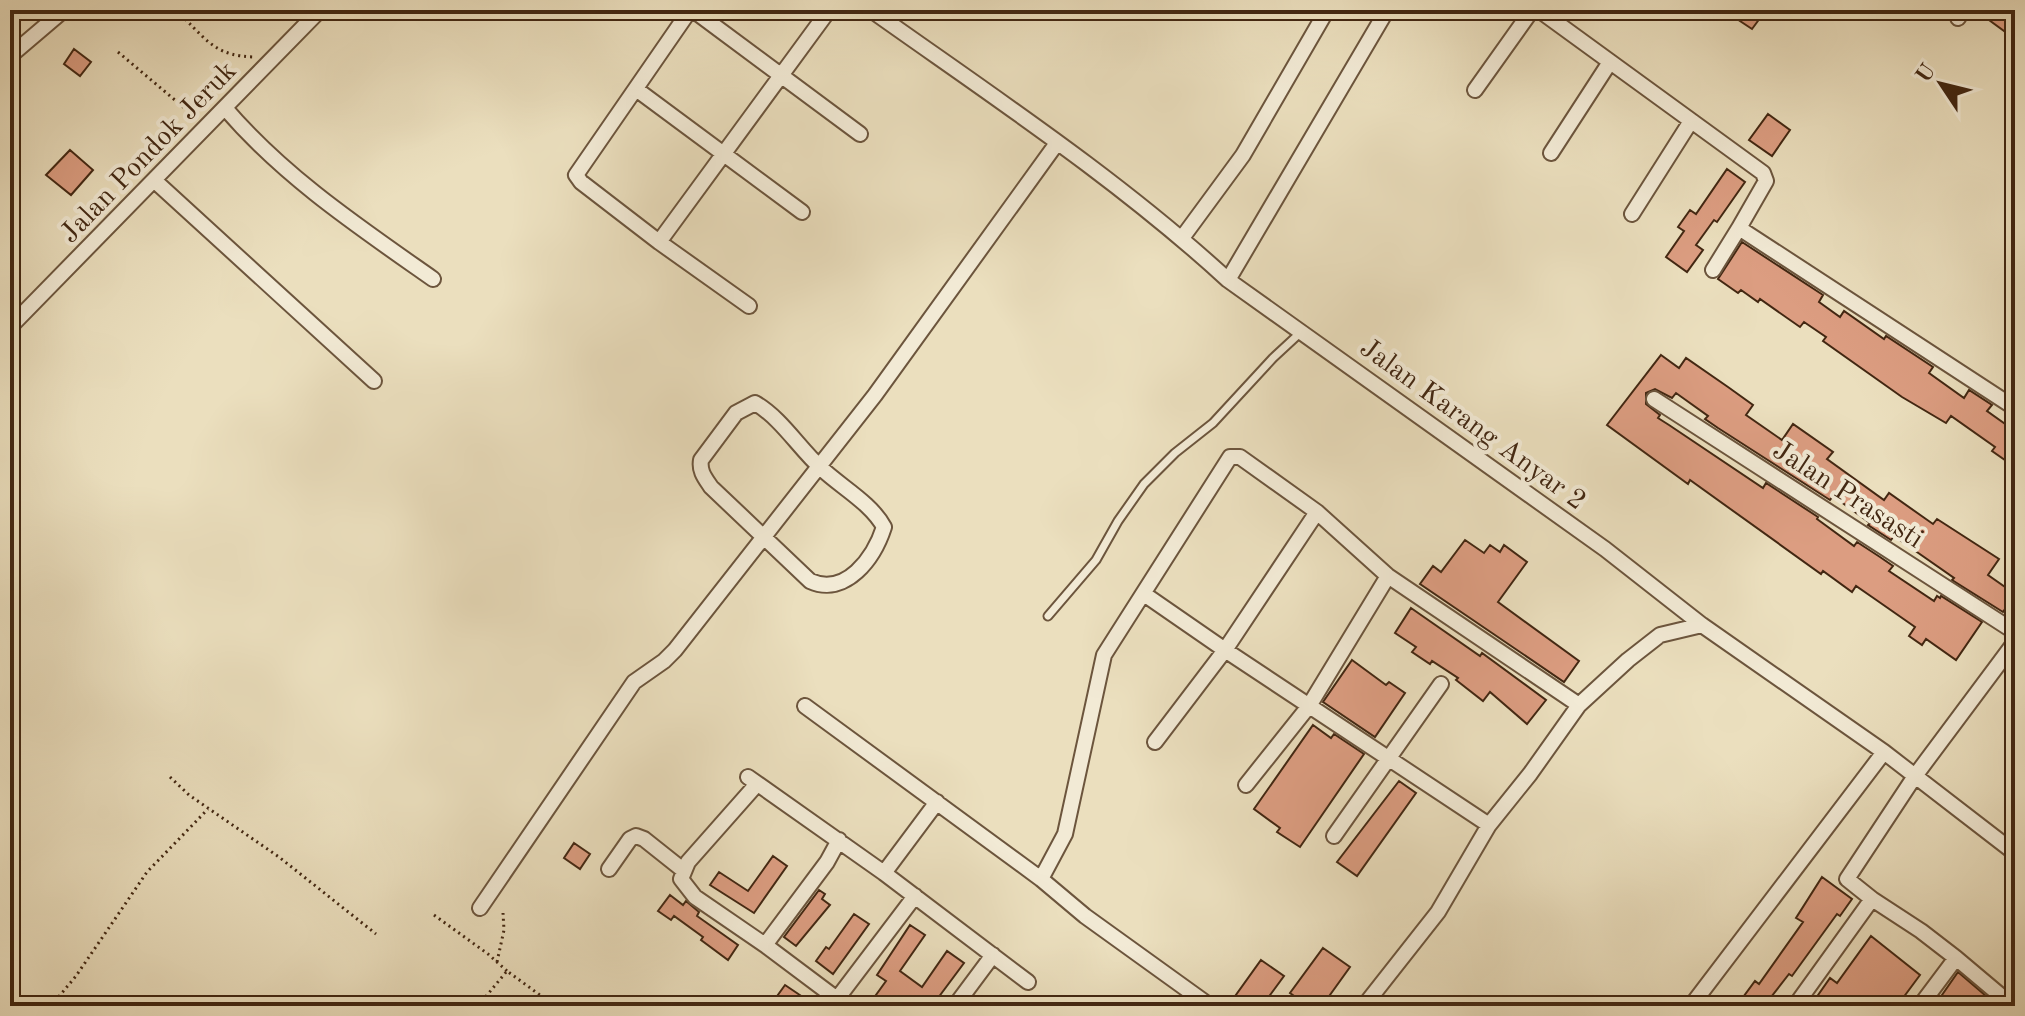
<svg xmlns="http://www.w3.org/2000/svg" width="2025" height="1016" font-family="'Old Standard TT',serif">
	<rect width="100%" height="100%" fill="#ebdfbe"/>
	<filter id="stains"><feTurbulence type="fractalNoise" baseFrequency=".0025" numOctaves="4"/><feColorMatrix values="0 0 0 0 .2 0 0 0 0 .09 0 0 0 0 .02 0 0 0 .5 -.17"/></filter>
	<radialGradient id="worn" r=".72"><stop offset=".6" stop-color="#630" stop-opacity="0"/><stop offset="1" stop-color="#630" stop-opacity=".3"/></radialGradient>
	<path fill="#dc9d81" stroke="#422712" stroke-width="2" d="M1744 10H1766L1752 29 1737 19Z
		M1996 10H2015V39L1989 20Z
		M74 49 91 62 80 76 64 64Z
		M1768 114 1790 130 1772 156 1749 140Z
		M70 150 93 170 71 195 46 175Z
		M1727 169 1745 182 1717 222 1714 220 1696 245 1703 250 1687 272 1666 257 1684 231 1678 227 1690 210 1696 214Z
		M1742 242 1823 295 1819 302 1840 317 1844 311 1884 339 1886 336 1933 367 1929 373 1964 398 1969 390 1992 405 1987 411 2015 431V467L1992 451 1995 447 1951 416 1946 423 1902 397 1823 341 1826 337 1804 322 1800 327 1760 299 1758 302 1741 290 1738 293 1718 279Z
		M1661 355 1679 368 1686 358 1728 387 1753 405 1746 415 1782 440 1793 424 1833 452 1827 459 1884 500 1889 493 1933 524 1937 519 1999 559 1988 575 2015 594 2003 612 1952 580 1954 578 1894 536 1891 540 1868 525 1870 523 1833 496 1830 500 1718 428 1705 419 1708 416 1676 393 1672 398 1655 389 1646 393V404L1660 415 1658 418 1669 425 1763 488 1766 483 1818 517 1817 519 1854 546 1857 542 1880 557 1893 566 1889 571 1934 601 1937 596 1940 598 1941 596 1982 622 1956 660 1926 639 1922 645 1909 636 1915 627 1872 597 1856 586 1852 592 1823 571 1821 574 1690 480 1688 484 1607 425Z
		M1465 540 1484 553 1490 545 1500 552 1504 545 1527 562 1498 602 1579 661 1564 682 1420 584 1433 566 1441 572Z
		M1411 608 1480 656 1482 653 1546 700 1527 724 1490 692 1483 701 1456 680 1458 678 1432 661 1430 664 1412 652 1416 647 1395 633Z
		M1352 660 1386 685 1389 682 1405 693 1375 737 1323 702Z
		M1313 725 1331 738 1334 734 1364 754 1300 847 1277 832 1280 828 1254 809Z
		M1399 781 1416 793 1357 876 1337 862Z
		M574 843 590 854 580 869 564 858Z
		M773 856 787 866 754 913 710 885 719 872 748 891Z
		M1822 877 1852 899 1840 916 1837 914 1792 976 1789 974 1764 1006H1750L1741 1000 1755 981 1759 984 1803 922 1796 918Z
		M819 890 825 894 822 899 830 905 796 946 784 937Z
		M670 895 683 905 686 901 699 912 697 916 738 945 728 960 701 940 703 937 674 916 671 920 658 911Z
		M854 914 869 924 833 974 816 961 826 947 829 949Z
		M910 925 925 935 900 971 922 987 947 951 964 963 932 1006H868L886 981 877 975Z
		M1871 936 1920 975 1897 1006H1827L1816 998 1830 978 1837 983Z
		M1323 948 1350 967 1322 1006H1308L1290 993Z
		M1261 960 1284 976 1262 1006H1228Z
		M1958 972 1993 1002 1990 1006H1946L1950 1001 1942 995Z
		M785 985 816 1006H786L775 999Z"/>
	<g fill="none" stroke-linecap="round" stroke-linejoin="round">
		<defs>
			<path id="service" d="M1048 616 1096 560 1118 521 1144 484 1175 453 1213 423 1273 358 1300 333"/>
			<path id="minor" d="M690 10 576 175 581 182 659 242 829 10
				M693 10 860 134
				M871 10C992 96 1118 179 1228 280L1605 549 1702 625 1884 752 2015 853
				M1539 10 1763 173 1766 181 1739 228
				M1958 18 1963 10
				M10 56 64 10
				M636 89 802 212
				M1475 90 1532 10
				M225 108C284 177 359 227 433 279
				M1551 153 1610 62
				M155 181 374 381
				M1632 214 1691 121
				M1182 238 1243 155 1327 10
				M659 242 749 306
				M1713 270 1739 228 2015 408
				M1228 280 1387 10
				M10 327 320 10
				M1654 399 2015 632
				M755 403C781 418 799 448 821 468 841 487 871 503 884 527 874 558 846 597 810 581L711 487C705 478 699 471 701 460L736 413Z
				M1144 594 1225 650 1489 825
				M805 706 1041 879 1085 916 1210 1006
				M1155 742 1225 650 1317 512
				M748 777 884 873
				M757 784 688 862 681 879 695 897 765 945
				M1246 785 1309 706 1388 576
				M937 802 884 873 1028 982
				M1334 836 1441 684
				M839 840 827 862 765 945 837 999 915 896
				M609 869 630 839 636 836 644 839 683 870
				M1041 879 1065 834 1104 655 1230 457H1240L1317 512 1388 576 1579 705
				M1872 899 1847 879 1915 776 2015 642
				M480 908 634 682 664 661 675 650 875 395 1057 143
				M955 1006 993 955
				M1364 1006 1438 912 1489 825 1530 774 1579 705 1628 660 1660 635 1702 625
				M1691 1006 1884 752
				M1795 1006 1872 899 1921 931 1956 958
				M1920 1006 1956 958 2013 1006"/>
		</defs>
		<use href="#service" stroke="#6c553d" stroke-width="11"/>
		<use href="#minor" stroke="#6c553d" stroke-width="18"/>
		<path stroke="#422712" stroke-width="3" stroke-dasharray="2 4" stroke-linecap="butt" d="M185 19C209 43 218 56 254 57
			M118 52 195 117
			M170 777 189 795 279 857 376 934
			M434 915 488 954 507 971
			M497 962 504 930 503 913
			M51 1006 76 976 147 872 208 809
			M478 1006 507 971 555 1006"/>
		<use href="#service" stroke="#f2ead5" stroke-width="7"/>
		<use href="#minor" stroke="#f2ead5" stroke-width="14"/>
	</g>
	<g text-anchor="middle" stroke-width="8" stroke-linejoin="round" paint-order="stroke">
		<g font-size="28" fill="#422712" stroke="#f2ead5">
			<text transform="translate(147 151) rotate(-46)" y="10">Jalan Pondok Jeruk</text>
			<text transform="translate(1474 423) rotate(36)" y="10">Jalan Karang Anyar 2</text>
			<text transform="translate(1849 493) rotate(33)" y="10">Jalan Prasasti</text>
		</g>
	</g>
	<rect width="2025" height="1016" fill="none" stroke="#ebdfbe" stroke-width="40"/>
	<rect x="12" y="12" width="2001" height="992" fill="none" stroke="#422712" stroke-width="4"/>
	<rect x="20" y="20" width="1985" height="976" fill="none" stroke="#422712" stroke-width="2"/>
	<g transform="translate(1941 84) rotate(305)" stroke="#f2ead5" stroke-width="6" paint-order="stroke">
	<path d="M0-6L14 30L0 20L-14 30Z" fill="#422712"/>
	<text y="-12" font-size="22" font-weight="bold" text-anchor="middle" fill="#422712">U</text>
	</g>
	<rect width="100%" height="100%" filter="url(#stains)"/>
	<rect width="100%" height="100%" fill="url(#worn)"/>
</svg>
